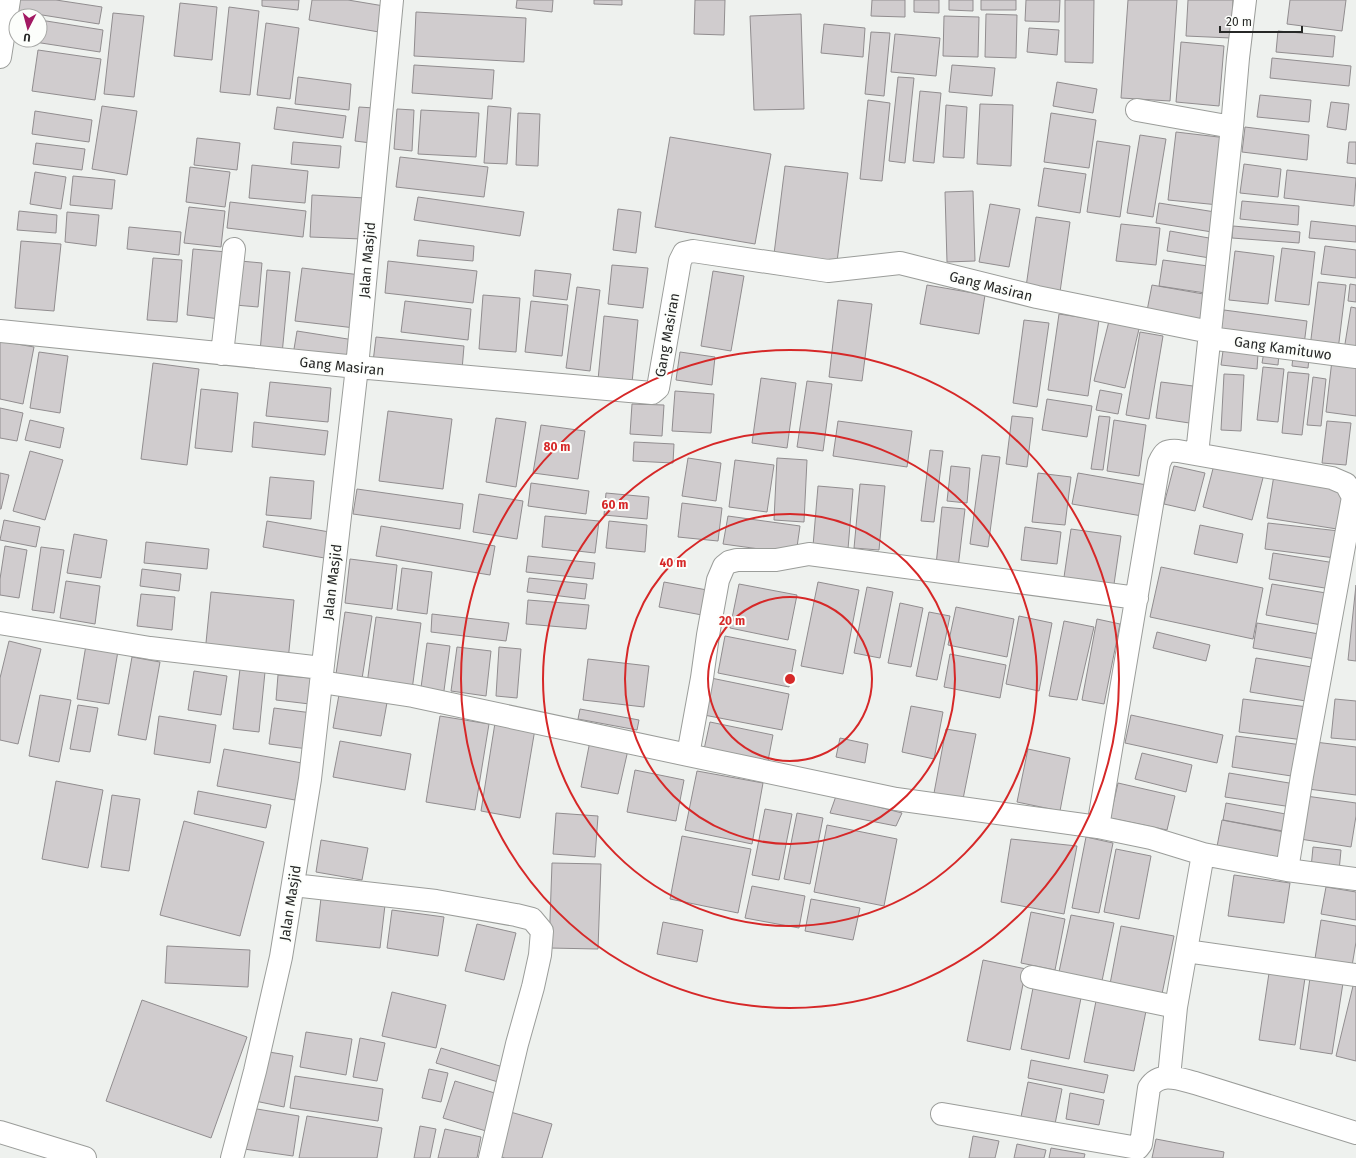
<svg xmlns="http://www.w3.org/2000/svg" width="1356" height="1158" font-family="'Fira Sans',sans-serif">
	<rect width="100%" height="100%" fill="#eef1ee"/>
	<path fill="#d0ccce" stroke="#918d8f" d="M19 0H56L102 7 99 24 17 11Z
		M262 0H299L298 10 262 6Z
		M312 0H348L384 6 379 32 309 20Z
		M517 0H553L552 12 516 8Z
		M594 0H622V5L594 4Z
		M695 0H725L724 35 694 34Z
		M872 0H905V17L871 16Z
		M914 0H939V13L914 12Z
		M949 0H973V11L949 10Z
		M981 0H1016V10H981Z
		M1026 0H1060L1059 22 1025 21Z
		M1065 0H1094L1093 63 1065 62Z
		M1128 0H1177L1170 101 1121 98Z
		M1188 0H1233L1231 38 1186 36Z
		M1290 0H1346L1342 31 1287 24Z
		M180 3 217 7 212 60 174 56Z
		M229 7 259 11 250 95 220 92Z
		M416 12 526 18 524 62 414 56Z
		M113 13 144 16 134 97 104 94Z
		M801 14 804 109 754 110 750 16Z
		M986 14 1017 15 1016 58 985 57Z
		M944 16 979 17 978 57 943 56Z
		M40 20 103 30 100 52 28 41V40H40Z
		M266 23 299 28 290 99 257 95Z
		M824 24 865 28 863 57 821 53Z
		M1029 28 1059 30 1057 55 1027 52Z
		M1278 31 1335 36 1333 57 1276 52Z
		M871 32 890 33 884 96 865 94Z
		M895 34 940 38 936 76 891 72Z
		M1181 42 1224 46 1219 106 1176 102Z
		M38 50 101 59 95 100 32 91Z
		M1272 58 1351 66 1349 86 1270 78Z
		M414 65 494 70 492 99 412 93Z
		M952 65 995 68 992 96 949 92Z
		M298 77 351 84 349 110 295 104Z
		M898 77 914 78 905 163 889 161Z
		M1057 82 1097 89 1093 113 1053 106Z
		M920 91 941 93 934 163 913 161Z
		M1260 95 1311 100 1309 122 1257 117Z
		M868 100 890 103 882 181 860 179Z
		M1331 102 1349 104 1346 130 1327 127Z
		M980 104 1013 105 1011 166 977 164Z
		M946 105 967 107 964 158 943 157Z
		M102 106 137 111 127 175 92 169Z
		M488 106 511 108 507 164 484 163Z
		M277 107 346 116 343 138 274 129Z
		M359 107 374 108 371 143 355 141Z
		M397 109 414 110 412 151 394 149Z
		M421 110 479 113 476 157 418 154Z
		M35 111 92 120 89 142 32 134Z
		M518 113 540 114 538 166 516 165Z
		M1051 113 1096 120 1089 168 1044 162Z
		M1245 127 1309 135 1307 160 1242 152Z
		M1176 132 1227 138 1219 205 1168 200Z
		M1140 135 1166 139 1153 217 1127 213Z
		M670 137 771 154 755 244 655 227Z
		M197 138 240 143 237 170 194 165Z
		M1097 141 1130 146 1120 217 1087 212Z
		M293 142 341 146 339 168 291 164Z
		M1349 142H1356V164L1347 163Z
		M36 143 85 149 82 170 33 164Z
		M400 157 488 167 484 197 396 187Z
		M1244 164 1281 169 1278 197 1240 193Z
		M252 165 308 171 305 203 249 198Z
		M785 166 848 173 837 262 774 254Z
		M190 167 230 172 225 207 186 202Z
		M1044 168 1086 174 1080 213 1038 206Z
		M1287 170 1356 178 1354 206 1284 198Z
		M35 172 66 177 61 209 30 204Z
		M73 176 115 180 112 209 70 205Z
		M973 191 975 261 947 262 945 192Z
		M312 195 365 198 362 239 310 237Z
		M418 197 524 212 520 236 414 220Z
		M1242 201 1299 206 1298 225 1240 219Z
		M230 202 306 211 303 237 227 228Z
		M1159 203 1215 212 1212 232 1156 223Z
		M990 204 1020 209 1009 267 979 262Z
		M189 207 225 211 221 247 184 243Z
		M618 209 641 212 636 253 613 250Z
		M19 211 57 215 56 233 17 230Z
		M67 212 99 215 96 246 65 242Z
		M1036 217 1070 222 1060 292 1026 287Z
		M1311 221 1356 226V242L1309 238Z
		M1121 224 1160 228 1156 265 1116 261Z
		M1233 226 1300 232 1299 243 1232 238Z
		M129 227 181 232 179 255 127 249Z
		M1170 231 1220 240 1216 259 1167 251Z
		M419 240 474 246 473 261 417 256Z
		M21 241 61 244 54 311 15 308Z
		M1325 246 1356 250V278L1321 274Z
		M1282 248 1315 252 1309 305 1275 301Z
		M193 249 227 252 220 319 187 315Z
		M1235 251 1274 256 1268 304 1229 300Z
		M153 258 182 260 177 322 147 320Z
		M1163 260 1216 267 1212 294 1159 286Z
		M240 261 262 263 258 307 235 305Z
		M388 261 477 271 473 303 385 293Z
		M612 265 648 268 643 308 608 304Z
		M302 268 361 275 355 328 295 321Z
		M267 270 290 272 282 354 260 352Z
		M535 270 571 274 567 300 533 296Z
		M713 271 744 276 731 351 701 346Z
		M1318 282 1346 285 1338 350 1310 347Z
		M1350 284 1356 285V302L1348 301Z
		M927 285 985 295 979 334 920 324Z
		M1152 285 1209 295 1204 326 1146 316Z
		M577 287 600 290 590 371 566 368Z
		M483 295 520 298 516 352 479 349Z
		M838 300 872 304 862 381 829 377Z
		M405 301 471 309 468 340 401 332Z
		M531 301 568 305 562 356 525 352Z
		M1351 307 1356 308V352L1344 350Z
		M1224 310 1307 321 1304 345 1220 334Z
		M1059 314 1099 320 1088 396 1048 390Z
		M604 316 638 320 632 383 598 380Z
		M1024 320 1049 323 1037 407 1013 403Z
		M1109 321 1139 329 1125 388 1094 381Z
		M297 331 354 340 351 363 293 355Z
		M1140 332 1163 336 1149 419 1126 415Z
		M376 337 464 346 462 370 373 362Z
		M0 341 34 347 23 404 0 399Z
		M1223 351 1258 354 1257 369 1221 365Z
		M39 352 68 356 60 413 30 408Z
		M680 352 715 357 712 385 676 380Z
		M1264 352 1279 354 1278 365 1262 363Z
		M1293 356 1309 358 1308 368 1292 366Z
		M1332 360 1356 363V416L1326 412Z
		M153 363 199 369 187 465 141 459Z
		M1263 367 1284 369 1278 422 1257 420Z
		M1288 372 1309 374 1302 435 1282 433Z
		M1224 374 1244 375 1241 431 1221 430Z
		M1313 377 1326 379 1321 426 1307 425Z
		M761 378 796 383 787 448 752 443Z
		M807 381 832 384 823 451 797 447Z
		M270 382 331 388 328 422 266 416Z
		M1161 382 1201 387 1196 424 1156 418Z
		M201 389 238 393 232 452 195 448Z
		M1100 390 1122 394 1118 414 1096 410Z
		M675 391 714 394 711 433 672 431Z
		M1047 399 1092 406 1087 437 1042 430Z
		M632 404 664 405 662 436 630 434Z
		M0 408 23 413 17 441 0 438Z
		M388 411 452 419 443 489 379 481Z
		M1012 416 1033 418 1027 467 1006 464Z
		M1099 416 1110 417 1103 470 1091 469Z
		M496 418 526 422 516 487 486 482Z
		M30 420 64 428 60 448 25 440Z
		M1114 420 1146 425 1139 476 1107 471Z
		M838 421 912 431 907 467 833 456Z
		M1327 421 1351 423 1346 465 1322 463Z
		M254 422 328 431 325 455 252 447Z
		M541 425 585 431 578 479 533 473Z
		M634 442 674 444 673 463 633 461Z
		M930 450 943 451 934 522 921 521Z
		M30 451 63 460 45 520 13 511Z
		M982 455 1000 457 988 547 970 544Z
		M688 458 721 463 716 501 682 496Z
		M777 458 807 460 804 522 774 520Z
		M735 460 774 465 767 512 729 507Z
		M1215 461 1264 474 1252 520 1203 507Z
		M951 466 970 468 967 503 947 501Z
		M1174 466 1205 473 1195 511 1164 504Z
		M0 473 9 475 1 509H0Z
		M1038 473 1071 477 1065 525 1032 522Z
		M1078 473 1147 485 1142 516 1072 504Z
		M1274 475 1344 486 1337 529 1267 518Z
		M270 477 314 481 311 519 266 515Z
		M531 483 589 491 586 514 528 506Z
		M860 484 885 486 879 550 854 548Z
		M818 486 853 489 848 549 813 546Z
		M357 489 463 504 460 529 353 514Z
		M606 493 649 497 647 519 604 515Z
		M479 494 523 501 517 539 473 532Z
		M682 503 722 508 718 541 678 537Z
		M942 507 965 509 958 568 936 565Z
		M545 516 599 521 595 553 542 547Z
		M728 516 800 526 796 554 723 544Z
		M4 520 40 527 36 547 0 540Z
		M267 521 335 533 330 559 263 547Z
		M609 521 647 525 645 552 606 548Z
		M1268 523 1339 531 1335 558 1265 549Z
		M1200 525 1243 534 1237 563 1194 554Z
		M381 526 495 546 490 575 376 556Z
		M1025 527 1061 532 1057 564 1021 560Z
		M1071 529 1121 536 1113 591 1063 584Z
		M74 534 107 540 101 578 67 573Z
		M146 542 209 549 207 569 144 563Z
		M5 546 27 550 19 598 0 595V579Z
		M41 547 64 550 54 613 32 610Z
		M1273 553 1335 563 1331 589 1269 579Z
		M528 556 595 563 593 579 526 572Z
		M350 559 397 565 392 609 345 603Z
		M1161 567 1263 588 1253 639 1150 617Z
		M402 568 432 572 427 614 397 610Z
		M142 569 181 574 179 591 140 586Z
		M529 578 587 584 585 599 527 592Z
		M66 581 100 586 95 624 60 618Z
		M664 582 707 590 702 615 659 607Z
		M818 582 859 590 843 674 801 666Z
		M739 584 797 595 788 640 730 628Z
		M1272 584 1332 594 1327 626 1266 615Z
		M1356 585V661L1348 660Z
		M867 587 893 592 880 658 854 653Z
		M211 592 294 600 288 661 205 653Z
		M141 594 175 597 172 630 137 626Z
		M528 600 589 605 586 629 526 624Z
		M900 603 923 608 911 667 888 663Z
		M956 607 1014 619 1007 657 948 645Z
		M345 612 372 616 361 685 335 681Z
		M929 612 950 616 937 680 916 676Z
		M432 614 509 623 506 641 431 632Z
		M1019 616 1052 623 1039 691 1006 684Z
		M376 617 421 623 412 690 367 684Z
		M1097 619 1120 624 1104 704 1082 700Z
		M1064 621 1094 627 1077 700 1049 696Z
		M1257 623 1319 634 1315 659 1253 648Z
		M1157 632 1210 645 1206 661 1153 648Z
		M725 636 796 650 789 687 718 673Z
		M9 641 41 649 18 744 0 740V678Z
		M427 643 450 646 443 698 420 695Z
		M86 645 118 651 109 704 77 699Z
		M457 647 491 651 486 696 451 691Z
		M499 647 521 649 517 698 496 696Z
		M950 654 1006 665 1000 698 944 687Z
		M132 657 160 662 146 740 118 735Z
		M1256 658 1318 668 1312 702 1250 692Z
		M588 659 649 666 644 707 583 700Z
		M240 669 265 672 259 732 233 729Z
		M194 671 227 676 221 715 188 710Z
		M278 675 320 679 318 705 276 700Z
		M711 678 789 694 782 730 704 715Z
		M340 689 388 697 381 736 333 728Z
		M40 695 71 700 59 762 29 756Z
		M1243 699 1308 707 1304 740 1239 732Z
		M1335 699 1356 701V740L1331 738Z
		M78 705 98 708 90 752 70 749Z
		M911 706 943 712 934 759 902 752Z
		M274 708 312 713 308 749 269 744Z
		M580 709 639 720 637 730 578 719Z
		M1131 715 1223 735 1217 763 1125 743Z
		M159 716 216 725 210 763 154 754Z
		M440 716 489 724 475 810 426 802Z
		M710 722 773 735 767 766 703 754Z
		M495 723 535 729 520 818 481 811Z
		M946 729 976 734 963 799 934 793Z
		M1236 736 1302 745 1298 777 1232 767Z
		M840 738 868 744 865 763 836 757Z
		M340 741 411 754 405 790 333 777Z
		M590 741 628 750 618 794 581 787Z
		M1315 742 1356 747V795L1308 789Z
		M224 749 302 763 295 800 217 786Z
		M1028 749 1070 758 1060 811 1017 802Z
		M1142 753 1192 765 1186 792 1135 779Z
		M635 770 684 780 676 821 627 812Z
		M697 771 763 783 752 844 685 830Z
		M1229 773 1295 784 1292 807 1225 797Z
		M56 781 103 790 88 868 42 859Z
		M1118 783 1175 796 1167 830 1110 818Z
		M198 791 271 805 266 828 194 814Z
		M112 795 140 799 129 871 101 867Z
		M836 796 902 813 896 826 830 813Z
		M1306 796 1356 803V816L1351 847 1300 839Z
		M1226 803 1291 815 1288 832 1223 820Z
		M765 809 792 814 779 880 752 875Z
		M556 813 598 816 595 857 553 854Z
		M797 813 823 818 810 884 784 879Z
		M1222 820 1284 832 1278 864 1216 852Z
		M184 821 264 842 240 936 160 915Z
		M827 825 897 839 884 906 814 892Z
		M682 836 751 849 738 913 670 899Z
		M1086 837 1113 843 1099 913 1072 908Z
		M1011 839 1077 846 1064 914 1001 902Z
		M321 840 368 848 362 880 316 872Z
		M1313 847 1341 850 1339 871 1311 868Z
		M1116 849 1151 856 1139 919 1104 912Z
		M552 863 601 864 598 949 549 948Z
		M1234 875 1290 883 1284 923 1228 916Z
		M752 886 805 896 799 928 745 918Z
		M1326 887 1356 892V920L1321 914Z
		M321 898 385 905 380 948 316 941Z
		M811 899 860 908 853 940 805 931Z
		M392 910 444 917 438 956 387 948Z
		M1031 912 1065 919 1055 970 1021 963Z
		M1071 915 1114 923 1102 981 1059 972Z
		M1321 920 1356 926V942L1351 972 1314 965Z
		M663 922 703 930 697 962 657 954Z
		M477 924 516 933 504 980 465 971Z
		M1121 926 1174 936 1162 994 1110 984Z
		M167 946 250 950 248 987 165 983Z
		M983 960 1026 969 1010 1050 967 1041Z
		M1269 973 1305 978 1295 1045 1259 1040Z
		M1310 978 1343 983 1332 1054 1300 1049Z
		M1354 982 1356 983V1061L1336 1056Z
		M1033 988 1081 998 1069 1059 1021 1049Z
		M392 992 446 1005 436 1048 382 1036Z
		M142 1000 247 1037 211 1138 106 1101Z
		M1096 1001 1146 1011 1134 1071 1084 1062Z
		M306 1032 352 1039 346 1075 300 1067Z
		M360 1038 385 1043 377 1081 353 1077Z
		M441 1048 503 1067 498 1082 436 1063Z
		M263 1051 293 1056 284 1107 255 1101Z
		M1031 1060 1108 1075 1104 1093 1028 1078Z
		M429 1069 448 1073 441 1102 422 1098Z
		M295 1076 383 1089 378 1121 290 1108Z
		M455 1081 498 1094 486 1131 443 1118Z
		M1028 1082 1062 1089 1054 1129 1020 1122Z
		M1070 1093 1104 1100 1099 1125 1066 1119Z
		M251 1108 299 1116 293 1156 244 1149Z
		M507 1111 552 1124 542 1158H505L494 1155Z
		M307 1116 382 1128 377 1158H299Z
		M420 1126 436 1129 430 1158H414Z
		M445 1129 481 1137 477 1158H438Z
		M973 1136 999 1141 995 1158H969Z
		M1156 1139 1224 1152 1223 1158H1152Z
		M1017 1144 1046 1150 1044 1158H1014Z
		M1051 1148 1085 1154 1084 1158H1049Z"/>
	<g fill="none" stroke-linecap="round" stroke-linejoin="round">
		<defs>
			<path id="minor" d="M0 57 9 0
				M1137 110 1232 127
				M0 331 357 367 652 393 658 388 680 261 684 253 693 251 828 271 900 263 1037 297 1210 332
				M1209 338 1356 357
				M222 354 234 249
				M1197 454 1232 127 1238 58 1245 0
				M0 623 150 648 322 668
				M321 682 413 696 688 755 702 678 708 635 718 580 724 566 729 562 737 560H776L809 554 1137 598
				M688 755 896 799 1098 827 1151 838 1203 854 1287 870 1356 879
				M1098 827 1159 463C1164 452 1166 450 1178 451L1332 478 1346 484 1353 497 1302 776 1287 870
				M293 885 436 901 516 915 532 919 542 931 540 955 533 987 517 1044 490 1158
				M1186 951 1356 975
				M1032 977 1176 1007
				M1169 1077 1176 1007 1203 854
				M942 1114 1138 1148 1141 1144 1149 1088C1160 1071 1179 1079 1195 1083L1356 1133
				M0 1132 85 1158
				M232 1158 255 1071 281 957 310 779 357 367 392 0"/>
		</defs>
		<use href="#minor" stroke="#9b9d9a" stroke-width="24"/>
		<use href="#minor" stroke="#fff" stroke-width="22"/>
	</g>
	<g fill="none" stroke="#d62828" stroke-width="2">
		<circle cx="790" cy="679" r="82"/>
		<circle cx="790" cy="679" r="165"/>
		<circle cx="790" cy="679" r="247"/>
		<circle cx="790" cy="679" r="329"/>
	</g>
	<g text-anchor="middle" stroke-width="4" stroke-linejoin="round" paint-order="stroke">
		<g font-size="14" fill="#272827" stroke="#fcfefb">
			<text transform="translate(367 260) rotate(-85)" y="5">Jalan Masjid</text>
			<text transform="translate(991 286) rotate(14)" y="5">Gang Masiran</text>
			<text transform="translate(667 335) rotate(-80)" y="5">Gang Masiran</text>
			<text transform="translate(1283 348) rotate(8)" y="5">Gang Kamituwo</text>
			<text transform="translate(342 366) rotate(6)" y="5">Gang Masiran</text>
			<text transform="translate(332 582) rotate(-83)" y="5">Jalan Masjid</text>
			<text transform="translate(290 903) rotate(-81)" y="5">Jalan Masjid</text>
		</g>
	</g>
	<circle cx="790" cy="679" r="6" fill="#d62828" stroke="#fcfefb" stroke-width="2"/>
	<g font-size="12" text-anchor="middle" font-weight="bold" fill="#d62828" stroke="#fcfefb" stroke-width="4" stroke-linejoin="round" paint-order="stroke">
		<text x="557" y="451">80 m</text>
		<text x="615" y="509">60 m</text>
		<text x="673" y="567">40 m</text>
		<text x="732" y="625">20 m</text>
	</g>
	<g transform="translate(28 28) rotate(186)"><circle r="19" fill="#fcfefb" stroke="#a7a8a6"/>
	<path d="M0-3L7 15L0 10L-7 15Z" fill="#a21963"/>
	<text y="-6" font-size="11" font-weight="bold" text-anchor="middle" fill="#272827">U</text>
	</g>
	<path d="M1220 26v6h82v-6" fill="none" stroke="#272827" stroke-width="2"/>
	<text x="1226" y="26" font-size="12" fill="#272827" stroke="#fcfefb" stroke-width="3" paint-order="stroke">20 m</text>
</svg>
